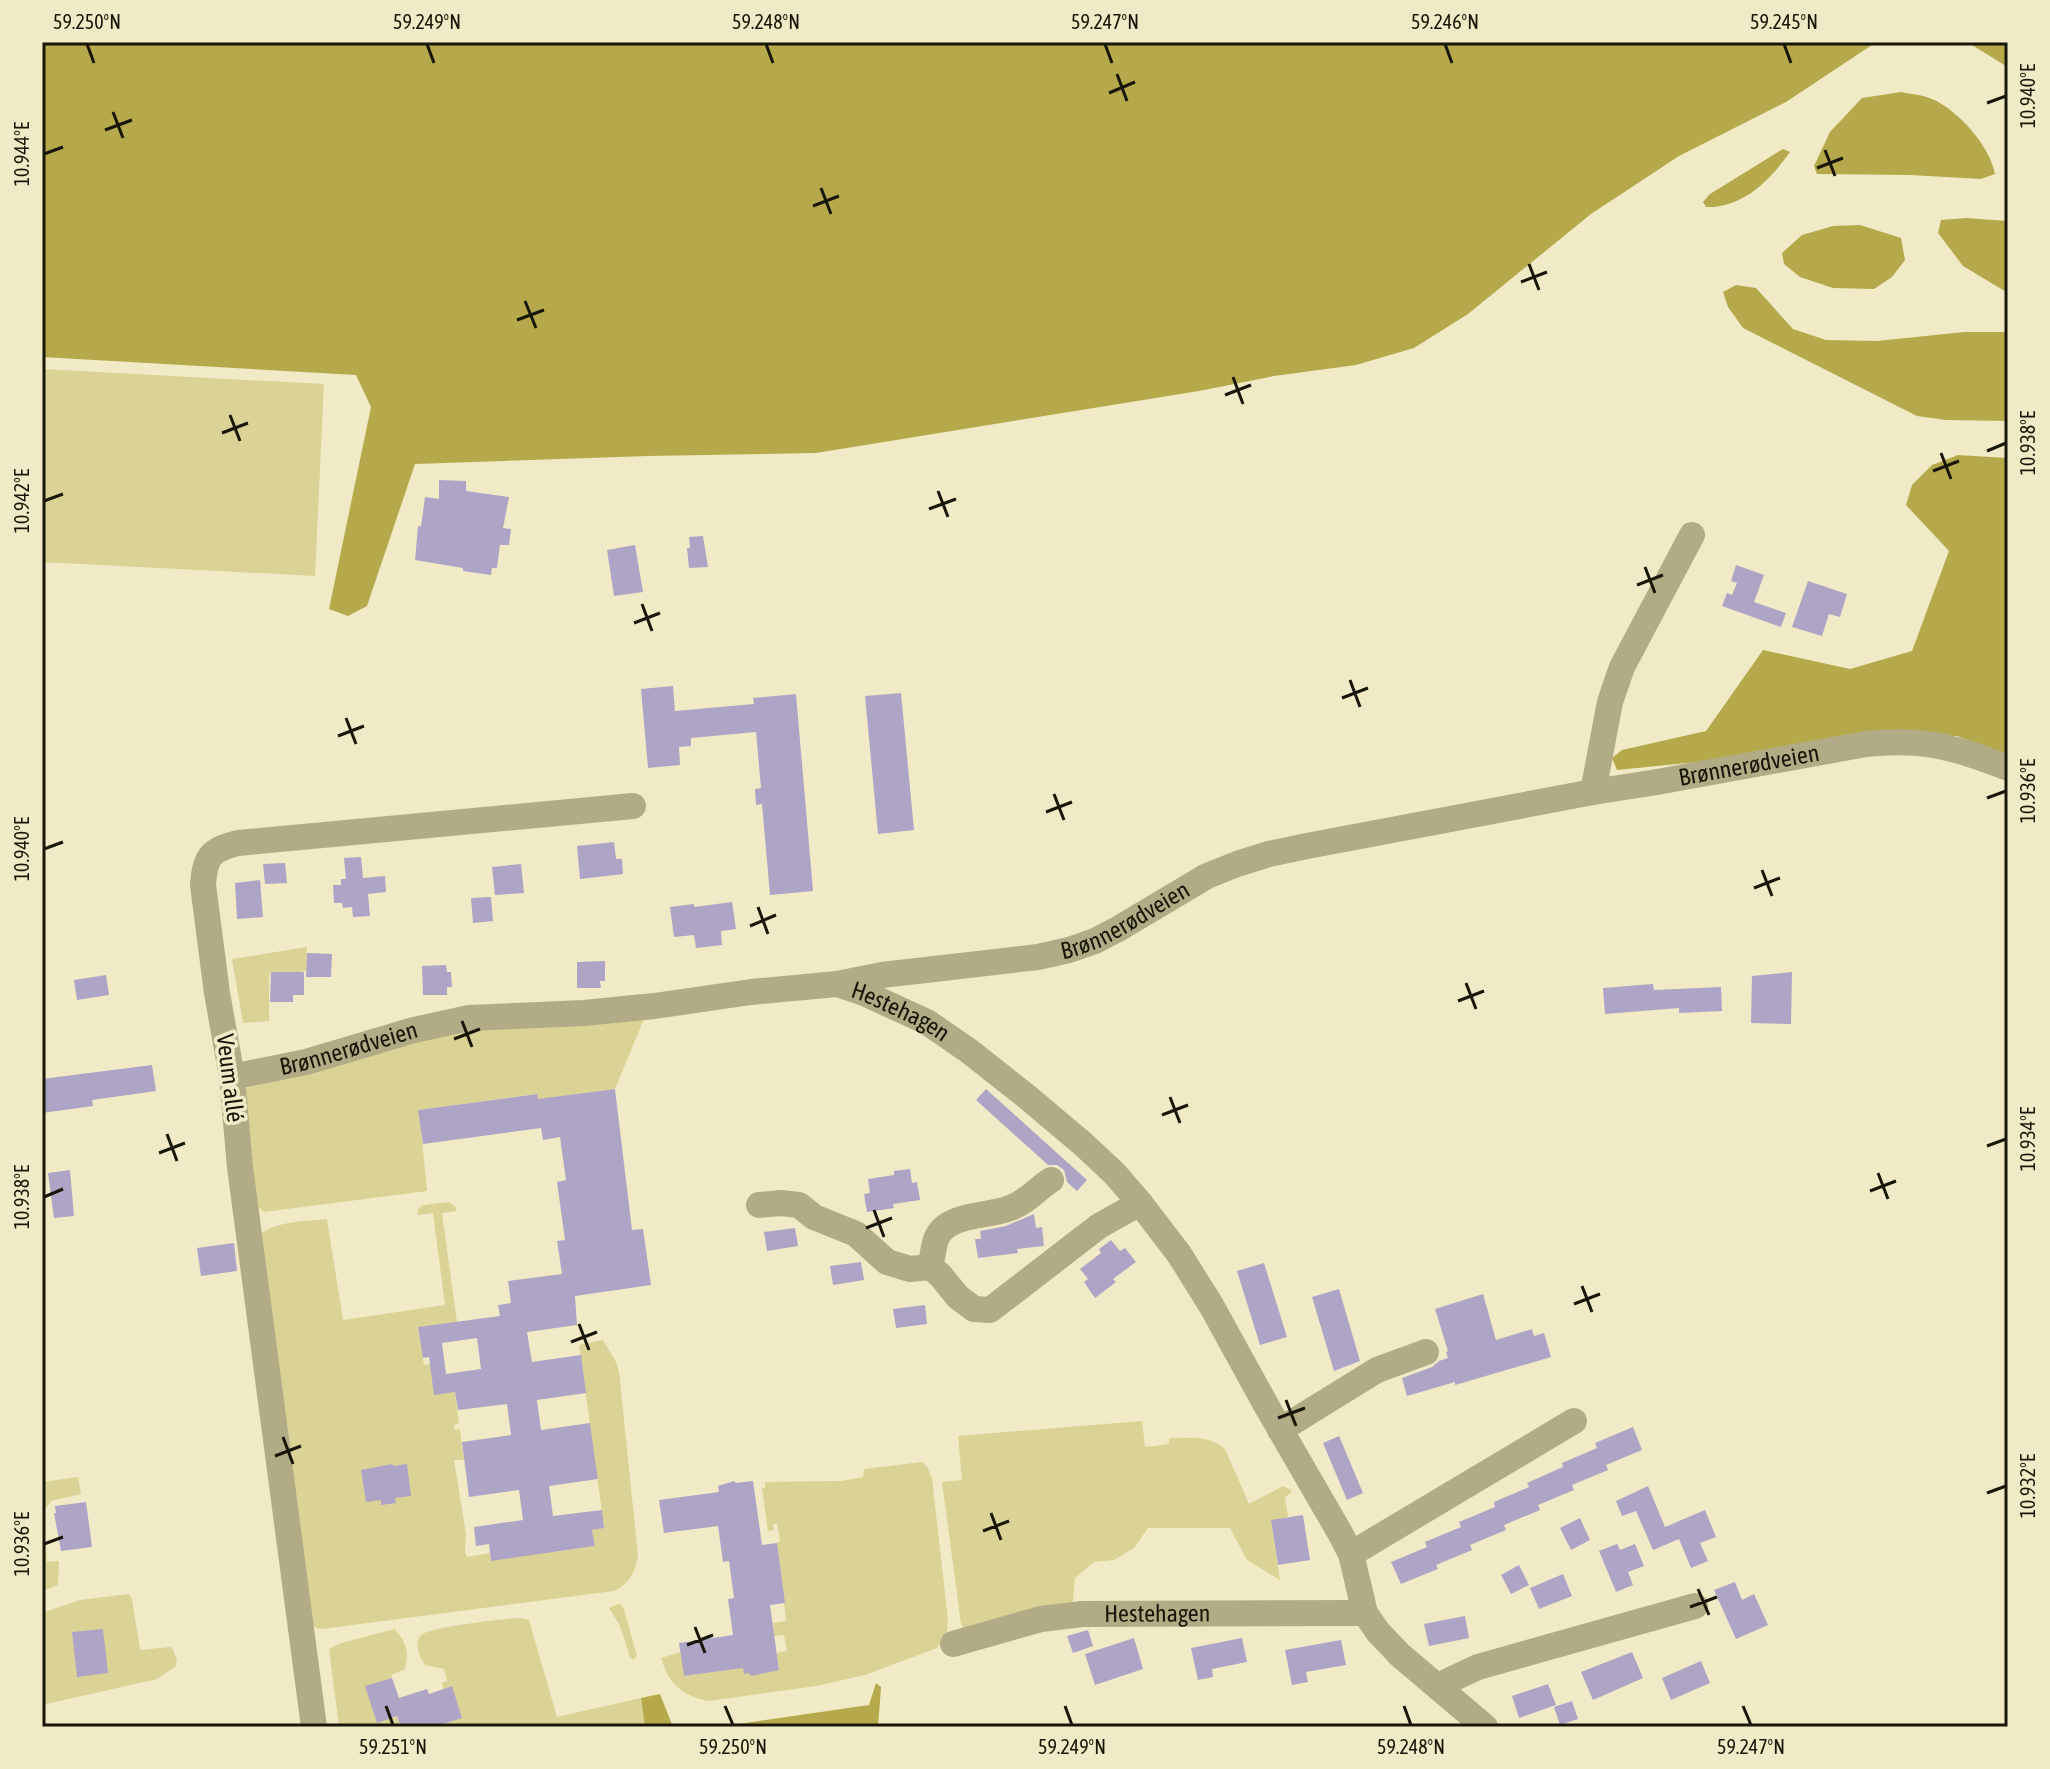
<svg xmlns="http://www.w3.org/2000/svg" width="2050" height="1769" font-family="'Asap Condensed',sans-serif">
	<rect width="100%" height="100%" fill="#f0ebc6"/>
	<path fill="#dad395" d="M42 369 324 384 315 576 42 562Z
		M307 947 306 971H302L304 986H297L280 976 279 972H271L269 976V1021L243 1023 232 959Z
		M646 1014 615 1089 555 1097 538 1105 536 1094 419 1110 427 1191 264 1212 253 1202 244 1089 311 1071 445 1027Z
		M449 1202 455 1206 457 1211 442 1213 457 1322 418 1328 424 1365 430 1364 455 1392 459 1423 454 1425 455 1430 460 1429 464 1460H454L466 1534 465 1552 467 1557 490 1553 491 1561 552 1535 555 1552 595 1546 592 1530 604 1527 579 1345 603 1340 615 1360 619 1371 638 1556C635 1573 630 1583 614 1591L322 1629 316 1628 308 1619 259 1236C275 1220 305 1222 327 1219L343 1320 445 1305 433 1213 418 1215V1209L423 1205Z
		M1142 1421 1145 1447 1169 1444V1438C1189 1439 1209 1434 1225 1449L1249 1504 1283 1486 1291 1490V1493L1285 1497 1288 1517 1271 1521 1280 1580 1247 1560 1230 1528H1148L1134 1548 1114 1560 1094 1562 1075 1578 1072 1611 966 1632 961 1624 942 1482 962 1480 958 1436Z
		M922 1462 927 1466 932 1478 948 1620 947 1634 937 1648 865 1675 816 1686 709 1701C683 1697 668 1683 661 1658L681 1652 684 1676 743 1668 744 1673C750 1673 754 1675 760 1674L763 1671 779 1669 777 1653 787 1651 784 1635 774 1636 773 1623 786 1621 777 1543 780 1541 777 1524H773L774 1530 768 1531 762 1488H765V1482L841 1481 863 1477 864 1469Z
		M78 1477 81 1494 51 1501 43 1512 47 1562 59 1561 58 1585 42 1591V1482Z
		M129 1594 132 1599 140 1650 170 1647 173 1649 177 1661 175 1667 157 1679 42 1705V1613L80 1600Z
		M618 1604H621L624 1609 637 1656 633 1660 630 1657 620 1626 609 1608Z
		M522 1618 529 1620 557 1717 641 1698 645 1727H440V1725L461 1718 451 1686 443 1689 442 1683 447 1681 444 1669 425 1665C420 1657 413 1644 421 1635 429 1627 507 1618 522 1618Z
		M395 1629C407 1644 409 1651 405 1669L391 1675 392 1678 366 1686 377 1722 397 1716 401 1727H339L329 1649 341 1643Z"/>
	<path fill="#b5a94c" d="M42 42H1884L1872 45 1786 102 1679 156 1591 214 1468 314 1414 348 1356 365 1274 376 1199 391 816 453 647 456 415 464 367 606 348 616 329 609 371 407 356 375 42 357Z
		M1967 42H2008V67L2006 66Z
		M1901 92C1911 94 1923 95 1932 99 1958 110 1990 146 1995 174L1981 179 1910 175 1817 174 1814 166 1830 132 1862 98Z
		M1783 149 1790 152C1770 180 1743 208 1706 207L1703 202 1710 194Z
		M1966 218 2008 221V293L1963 266 1938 233 1941 220Z
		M1860 225 1901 238 1905 260 1892 277 1874 289 1833 288 1800 277 1784 264 1782 253 1802 235 1833 226Z
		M1736 285 1756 288 1793 329 1826 340 1877 341 1964 332H2008V421L1946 420 1917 416 1743 328 1728 307 1723 292Z
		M1958 455 2008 458V756L1957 736 1617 770 1612 758 1622 750 1706 731 1763 650 1850 669 1912 651 1949 551 1906 505 1912 485 1932 465Z
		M876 1683 881 1687 878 1727H717L869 1705Z
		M660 1694 673 1727H645L641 1698Z"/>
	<path fill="#aea4c6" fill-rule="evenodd" d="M439 480 466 481V491L509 497 503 528 511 529 509 545H500L497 568H492L491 575 463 571V568L415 560 418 526H421L425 497 439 499Z
		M703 536 708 567 689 568 687 548H690L689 537Z
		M635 545 643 592 614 596 607 550Z
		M1736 565 1764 575 1754 602 1786 613 1781 627 1722 606 1727 593 1732 595 1737 583 1731 581Z
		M1808 581 1847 594 1840 617 1829 614 1822 636 1792 627Z
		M673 686 675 711 754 704 753 698 796 694 813 891 770 895 762 804 756 805 755 789 761 788 756 732 691 738V746L679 747 680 765 648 768 641 689Z
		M901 693 914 830 878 834 865 696Z
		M614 842 616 859H622L623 874 580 879 577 846Z
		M361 857 363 878 385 876 386 892 368 894 370 916 353 917 352 907 343 908 342 903H334L333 885H341V879H346L344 858Z
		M285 863 287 883 265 884 263 864Z
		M521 864 524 893 495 895 492 867Z
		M260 880 263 917 237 919 235 883Z
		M491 897 493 921 473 923 471 898Z
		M732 902 736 929 721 931 722 945 696 948 694 935 674 937 670 907 694 904V907Z
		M307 953 332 954 331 977H306Z
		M605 961V981H600L601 988H577V962Z
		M446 965 447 972H451L452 987H447V995H423L422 966Z
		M271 972H304V995H293V1002H270Z
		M1792 972 1791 1024 1751 1023 1752 976Z
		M106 975 109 995 77 1000 74 980Z
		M1653 984 1654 990 1721 987 1722 1011 1679 1013V1008L1605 1014 1603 988Z
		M152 1065 156 1091 92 1100 93 1106 42 1113V1079Z
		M615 1089 632 1230 643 1229 651 1285 575 1296 577 1325 527 1332 532 1362 581 1355 586 1393 537 1400 541 1430 590 1423 595 1460 598 1479 549 1486 553 1516 602 1510 604 1528 592 1530 595 1546 491 1561 489 1544 476 1546 474 1527 523 1520 519 1490 469 1497 462 1442 511 1435 507 1404 458 1410 455 1392 434 1395 429 1357 423 1358 418 1327 500 1316 498 1305 511 1303 508 1281 562 1274 557 1241 565 1240 557 1182 566 1180 560 1137 543 1140 541 1128 423 1144 418 1110 537 1094 538 1099ZM477 1338 481 1369 446 1374 442 1343Z
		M986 1089 1087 1180 1077 1191 1067 1182 1064 1170 1057 1165H1048L976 1100Z
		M910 1169 912 1183 917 1182 920 1200 893 1204 894 1208 867 1212 864 1194 870 1193 868 1179 894 1175V1171Z
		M70 1170 74 1216 54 1218 48 1173Z
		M1034 1214 1036 1228 1042 1227 1044 1246 1017 1249 1018 1253 978 1258 975 1239H981L980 1231 1006 1226Z
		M795 1228 798 1246 767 1251 764 1232Z
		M1111 1240 1120 1251 1125 1248 1136 1262 1113 1279 1116 1282 1095 1298 1084 1282 1088 1279 1080 1269 1101 1253 1099 1249Z
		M234 1243 237 1271 201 1276 197 1248Z
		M861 1262 864 1280 833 1285 830 1266Z
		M1264 1263 1287 1337 1260 1345 1237 1271Z
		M1339 1289 1360 1361 1334 1371 1312 1297Z
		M1483 1294 1496 1340 1532 1329 1534 1336 1544 1333 1551 1357 1455 1385V1382L1407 1396 1402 1378 1432 1367 1439 1361 1448 1358 1446 1352 1448 1351 1435 1309Z
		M925 1305 927 1324 896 1328 893 1309Z
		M1633 1427 1642 1450 1606 1465 1608 1470 1572 1485 1574 1490 1538 1505 1540 1510 1504 1525 1506 1530 1470 1545 1472 1550 1436 1565 1438 1569 1401 1584 1391 1562 1427 1547 1425 1542 1461 1527 1459 1522 1495 1507 1494 1502 1529 1487 1527 1483 1563 1467 1562 1463 1597 1448 1595 1443Z
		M1339 1436 1363 1493 1347 1500 1323 1443Z
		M392 1464 394 1466 407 1464 411 1496 395 1498 396 1503 381 1505V1500L366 1502 361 1470Z
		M734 1481 736 1483 753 1481 762 1545 777 1543 785 1603 770 1605 779 1670 752 1676 748 1673 744 1674 743 1668 684 1676 679 1643 733 1635 728 1599 734 1598 729 1561 723 1562 718 1526 664 1533 659 1500 719 1492 718 1486Z
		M1648 1486 1665 1527 1705 1510 1716 1537 1700 1543 1708 1561 1691 1568 1679 1539 1653 1550 1636 1511 1622 1516 1616 1501Z
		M86 1502 92 1547 61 1551 54 1513H56L55 1506Z
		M1303 1515 1310 1560 1278 1565 1271 1520Z
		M1580 1518 1590 1540 1571 1550 1560 1528Z
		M1617 1544 1620 1550 1635 1544 1644 1566 1628 1572 1633 1585 1616 1592 1599 1551Z
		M1519 1565 1529 1585 1511 1594 1501 1575Z
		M1563 1574 1572 1596 1539 1609 1530 1588Z
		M1735 1582 1742 1600 1754 1594 1768 1625 1736 1639 1714 1590Z
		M1465 1616 1469 1638 1429 1646 1424 1624Z
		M103 1629 108 1673 77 1677 72 1632Z
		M1088 1630 1093 1646 1073 1653 1067 1636Z
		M1134 1638 1143 1669 1095 1685 1085 1654Z
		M1242 1638 1247 1662 1212 1669 1213 1677 1198 1680 1191 1648Z
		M1341 1640 1346 1665 1306 1672 1308 1682 1292 1685 1285 1650Z
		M1632 1652 1643 1678 1593 1700 1581 1672Z
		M1701 1661 1710 1683 1671 1700 1662 1678Z
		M392 1678 399 1698 427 1689 429 1694 452 1686 462 1718 433 1727H401L397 1716 377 1723 365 1686Z
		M1548 1684 1556 1705 1519 1718 1512 1696Z
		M1572 1701 1578 1719 1560 1725 1554 1707Z"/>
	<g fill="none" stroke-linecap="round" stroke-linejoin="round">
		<g stroke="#b1ac86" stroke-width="26">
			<path d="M1593 792 1610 702 1622 667 1692 535"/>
			<path id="s1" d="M840 985 864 993 927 1022 969 1051 1026 1096 1083 1144 1115 1174 1140 1203 1179 1254 1211 1305 1266 1405 1340 1533 1351 1554 1365 1613 1378 1632 1400 1655 1485 1727"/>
			<path id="s2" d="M232 1077 306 1062 414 1030 469 1018 584 1013 654 1006 751 992 837 984 882 975 1038 957 1069 950 1095 941 1118 929 1207 876 1237 864 1269 854 1307 846 1593 792 1657 782 1866 744C1923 738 1955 747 2008 768"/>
			<path d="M759 1205 781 1203 799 1205 814 1217 856 1234 887 1262 910 1269 930 1267 940 1275 958 1297 974 1309 990 1310 1099 1226 1140 1203"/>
			<path d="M930 1267C933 1258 933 1245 937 1237 948 1213 989 1217 1010 1208 1026 1203 1038 1188 1051 1180"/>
			<path d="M1280 1430 1377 1370 1426 1352"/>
			<path d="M1351 1554 1574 1421"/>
			<path id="s3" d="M953 1644 1041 1619 1082 1614 1365 1613"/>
			<path d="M1439 1688 1448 1681 1478 1667 1695 1606"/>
			<path d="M314 1727 240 1167 232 1077 217 993 203 885C205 857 210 850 238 843L633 806"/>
		</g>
	</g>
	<path fill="none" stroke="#181609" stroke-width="3" d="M87 44 94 63M427 44 434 63M766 44 773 63M1105 44 1112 63M1445 44 1452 63M1784 44 1791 63M1117 74 1127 101M1109 93 1135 82M1987 103 2006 96M113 112 123 138M105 130 132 120M1825 150 1835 176M44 154 63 147M1817 168 1843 158M821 188 831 214M813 206 839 196M1529 264 1539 290M1521 282 1547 272M525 301 536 328M517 320 544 310M1233 377 1243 404M1225 395 1251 385M230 415 240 441M222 433 248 423M1987 451 2006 443M1941 453 1951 479M1933 471 1959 461M938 491 948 517M44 501 63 494M929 509 956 499M1645 567 1655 593M1637 585 1663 575M642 604 652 631M634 623 660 613M1350 680 1360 707M1342 698 1368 688M346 718 356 744M338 736 364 726M1054 794 1064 820M1987 798 2006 791M1046 812 1072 802M44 849 63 842M1762 870 1772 896M1754 888 1780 878M758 907 768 934M750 926 776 915M1466 983 1476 1009M1458 1001 1484 991M462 1021 472 1047M454 1039 480 1029M1170 1097 1180 1123M1162 1115 1188 1105M167 1134 177 1161M1987 1146 2006 1139M159 1153 185 1143M1878 1173 1888 1199M1870 1191 1896 1181M44 1197 63 1189M874 1210 884 1237M866 1228 892 1218M1582 1286 1592 1312M1574 1304 1600 1294M579 1324 589 1350M571 1342 597 1332M1286 1400 1296 1426M1278 1418 1305 1408M283 1437 293 1464M275 1456 301 1446M1987 1493 2006 1486M991 1513 1001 1540M983 1531 1009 1521M44 1544 63 1537M1698 1589 1709 1615M1690 1607 1717 1597M695 1627 705 1653M687 1645 713 1635M386 1706 393 1725M725 1706 733 1725M1065 1706 1072 1725M1404 1706 1411 1725M1743 1706 1751 1725"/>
	<g text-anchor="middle" stroke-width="7" stroke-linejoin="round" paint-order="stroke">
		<g font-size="24" fill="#181609" stroke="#f0ebc6">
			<text dy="8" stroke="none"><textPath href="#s2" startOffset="1560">Brønnerødveien</textPath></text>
			<text dy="8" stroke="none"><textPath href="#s2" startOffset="912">Brønnerødveien</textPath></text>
			<text dy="8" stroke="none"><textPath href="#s1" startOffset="66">Hestehagen</textPath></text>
			<text dy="8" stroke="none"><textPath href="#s2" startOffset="120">Brønnerødveien</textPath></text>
			<text transform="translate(230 1078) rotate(83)" y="8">Veum allé</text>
			<text dy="8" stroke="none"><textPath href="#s3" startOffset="208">Hestehagen</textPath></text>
		</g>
	</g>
	<rect width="2050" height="1769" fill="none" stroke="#f0ebc6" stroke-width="88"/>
	<rect x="44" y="44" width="1962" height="1681" fill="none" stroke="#181609" stroke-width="3"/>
	<g font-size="20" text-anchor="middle" fill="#181609">
		<text x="87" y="29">59.250°N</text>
		<text x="427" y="29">59.249°N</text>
		<text x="766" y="29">59.248°N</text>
		<text x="1105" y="29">59.247°N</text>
		<text x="1445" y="29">59.246°N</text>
		<text x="1784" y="29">59.245°N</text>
		<text transform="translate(2028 96) rotate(-90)" y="7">10.940°E</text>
		<text transform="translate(22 154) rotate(-90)" y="7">10.944°E</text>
		<text transform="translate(2028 443) rotate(-90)" y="7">10.938°E</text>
		<text transform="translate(22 501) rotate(-90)" y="7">10.942°E</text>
		<text transform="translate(2028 791) rotate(-90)" y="7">10.936°E</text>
		<text transform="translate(22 849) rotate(-90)" y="7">10.940°E</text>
		<text transform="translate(2028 1139) rotate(-90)" y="7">10.934°E</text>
		<text transform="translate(22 1197) rotate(-90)" y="7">10.938°E</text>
		<text transform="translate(2028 1486) rotate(-90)" y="7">10.932°E</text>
		<text transform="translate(22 1544) rotate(-90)" y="7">10.936°E</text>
		<text x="393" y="1754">59.251°N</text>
		<text x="733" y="1754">59.250°N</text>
		<text x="1072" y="1754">59.249°N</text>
		<text x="1411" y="1754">59.248°N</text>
		<text x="1751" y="1754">59.247°N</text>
	</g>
</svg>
